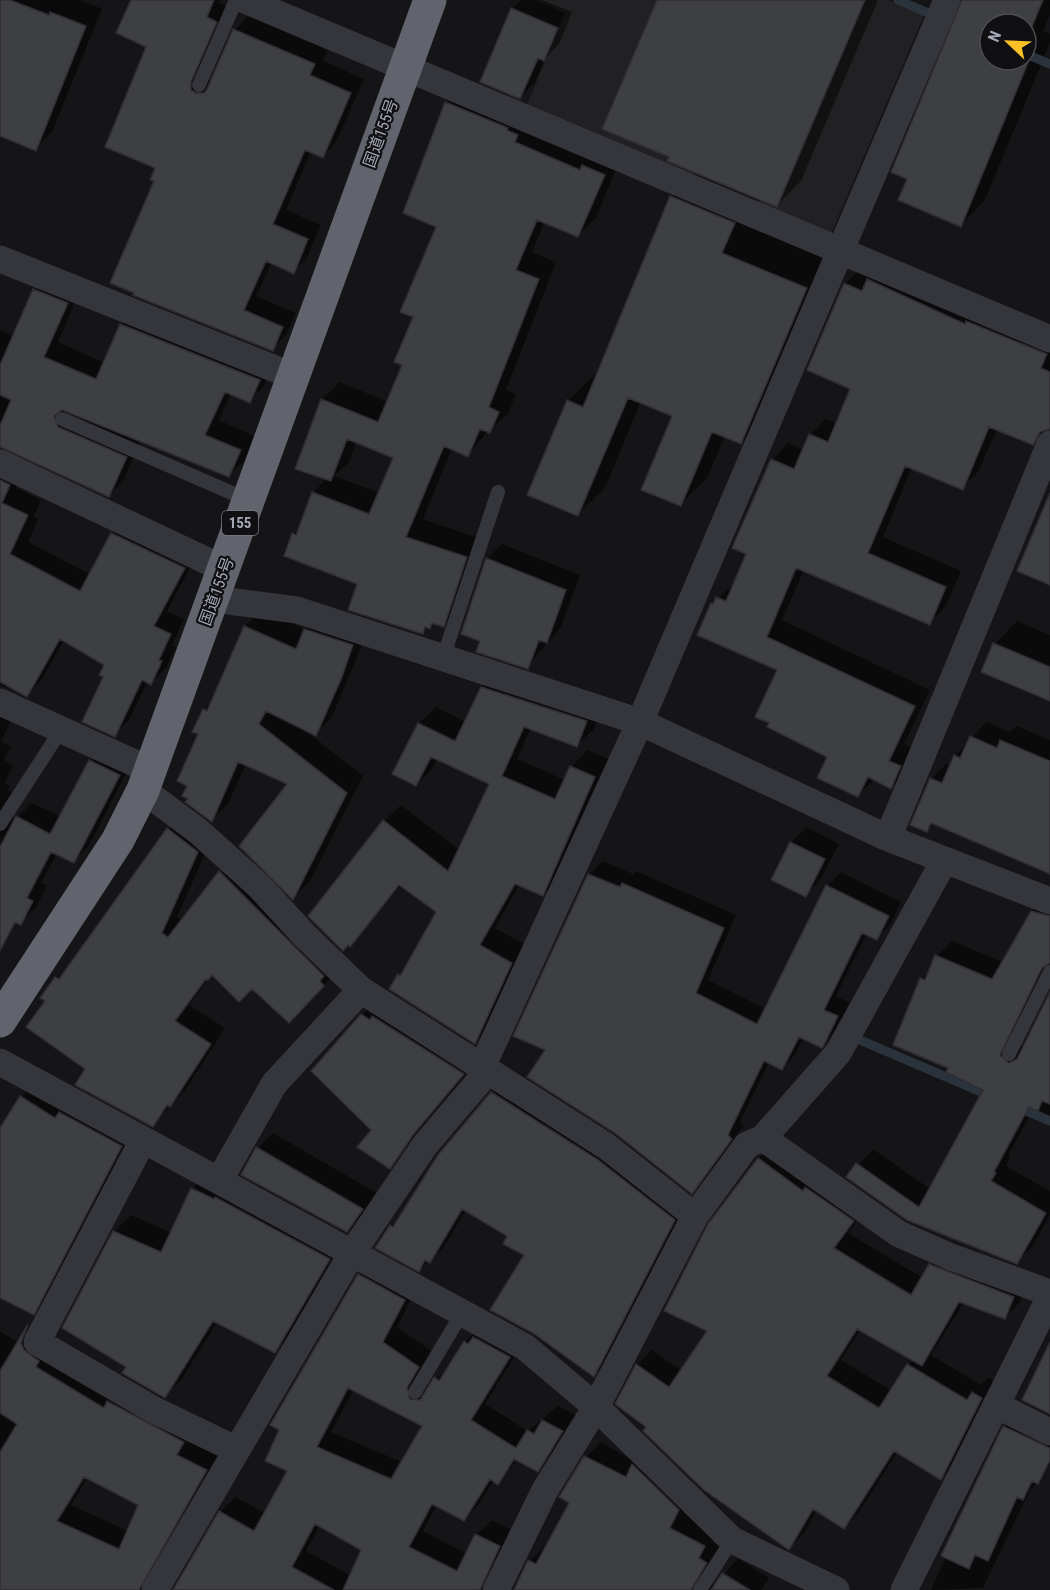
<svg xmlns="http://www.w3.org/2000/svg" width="1050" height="1590" font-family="'Roboto Condensed','Noto Sans JP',sans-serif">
	<rect width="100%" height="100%" fill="#151416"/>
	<path fill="#212023" d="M534 0H889L924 15 831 234 527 105 565 13Z"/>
	<path fill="#0007" fill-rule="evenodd" d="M0 0H81L102 9 52 132 35 149 0 135Z
		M132 0H221L219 3 229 8 203 72 209 80H212L235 30 248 16 327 50 323 61 364 79 336 142 323 156 311 151 286 210 321 225 307 258 293 272 272 262 256 296 296 313 286 335 272 349 135 294 157 167 148 46Z
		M521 0H542L572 12 559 44 545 58 535 82 520 97 512 9Z
		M658 0H878L801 181 777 205 760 198 748 227 833 261 767 416 741 443 725 436 707 478 680 505 674 415 641 401 605 488 578 514 568 401 595 374 598 375 672 197 697 172 670 156Z
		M964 0H1050V15L1043 31 1050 34V43L985 200 961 225 909 178ZM990 24H1026V60H990Z
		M464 85 621 157 596 218 578 235 545 221 532 252 556 262 506 390 516 394 508 414 488 431 468 455 452 448 423 519 484 540 461 608 443 625 434 622 422 633 293 534 300 527 313 493 327 478 322 400 340 382 388 402 404 365 438 226 446 103ZM356 441 395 458 380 493 334 476 349 462Z
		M861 268 1050 333V427L1032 443 997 429 978 472 962 488 912 467 883 537 961 571 945 607 929 623 804 570 782 620 930 690 904 744 916 750 907 771 891 787 875 779 858 795 829 756 779 669 699 635 712 604 736 582 748 553 772 460 788 443 804 450 810 435 826 419 837 424 852 388 845 284Z
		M49 276 81 288 58 342 105 363 121 325 136 310 273 365 264 386 249 401 231 393 219 420 254 436 244 461 229 475 141 440 123 481 109 495 0 446V330L14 336 35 290Z
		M0 453 24 470 16 488 41 500 34 517 38 519 28 542 90 574 112 534 127 519 198 553 167 611 184 619 172 645 176 647 166 668 151 683 148 681 129 720 114 735 106 665 64 640 41 680 26 695 0 685Z
		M502 544 580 575 561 627 527 667 482 640 487 558Z
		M262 610 305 629 322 613 369 628 332 717 315 734 306 731 363 776 310 881 293 898 290 784 246 764 228 804 211 820 190 798 189 785 204 710 213 701 245 626Z
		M1017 621 1050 635V700L983 671 995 644Z
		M499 670 603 704 594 729 577 745 531 728 517 759 565 780 571 767 588 750 611 760 559 878 543 895 520 884 495 928 528 946 492 1025 475 1042 399 975 405 969 438 911 401 885 350 945 384 821 401 805 460 850 491 784 437 759 433 768 416 785 419 723 436 707 466 722 482 687Z
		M0 692 17 706 1 742 11 746 4 760 13 765 5 783 10 786 8 790 13 793 10 818H16L32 803 61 817 90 761 105 746 133 760 88 847 74 861 57 853 41 883 47 886 35 909 20 923 13 919 0 939Z
		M986 722 1010 732 1017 726 1050 740V874L934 823 927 831 931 779 946 764 951 766 955 756Z
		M184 813 213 836 177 917 182 921 236 857 338 970 304 1006 212 974 189 1005 225 1028 186 1089 153 1125 87 1069 47 1001 56 978 72 963 168 829Z
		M806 827 839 844 820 880 805 895 773 879 791 843Z
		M602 861 633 874 636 871 736 915 708 980 766 1009 827 886 841 872 901 902 890 925 877 938 867 933 836 996 850 1003 837 1030 821 1046 804 1037 795 1055 781 1069 769 1062 740 1122 744 1125 705 1178 692 1192 547 1049 589 875Z
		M1048 896 1050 897V965L1016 1033V1043L1024 1047 1050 995V1115L1034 1108 1008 1156 1010 1157 1006 1166 1050 1191V1215L1032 1247 1016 1262 848 1177 873 1149 930 1189 985 1089 950 1067 922 979 931 970 937 956 952 941 1003 962 1032 911Z
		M375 1001 477 1060 389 1167 373 1130 362 1015Z
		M506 1078 688 1206 608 1361 594 1375 526 1255 509 1235 466 1210 444 1247 419 1270 391 1226 402 1215 439 1155Z
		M37 1082 136 1131 49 1298 33 1313 0 1296V1130L21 1097Z
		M273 1133 377 1193 362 1215 347 1231 243 1174 258 1148Z
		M774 1143 868 1206 848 1233 923 1278 930 1265 945 1250 1028 1282 1020 1302 1005 1318 964 1302 931 1355 981 1385 988 1378 996 1382 956 1463 941 1478 898 1451 859 1512 844 1527 817 1510 804 1533 789 1548 648 1426 637 1365 652 1350 682 1371 709 1330 710 1225 759 1158ZM860 1330 913 1359 892 1391 841 1360Z
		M209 1172 346 1242 292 1334 275 1351 217 1322 182 1379 165 1396 128 1366 114 1232 131 1215 172 1233 192 1189Z
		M374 1260 419 1284 397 1327 433 1352 425 1385H431L451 1364 465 1342 480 1327 524 1341 485 1404 528 1431 558 1406 577 1416 552 1455 537 1470 518 1459 498 1483 494 1480 479 1504 464 1519 437 1505 423 1531 467 1554 476 1535 492 1520 514 1531 509 1590H174L220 1512 236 1497 266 1514 290 1470 359 1275ZM354 1389 424 1425 402 1462 331 1432ZM320 1525 363 1549 351 1576 306 1551Z
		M41 1314 36 1327 221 1454 167 1590H0V1331L19 1343ZM88 1477 140 1504 128 1531 71 1505Z
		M1024 1408 1050 1420V1461L1042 1478 1030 1490 983 1588 931 1590 1004 1427Z
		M601 1442 693 1495 684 1513 719 1531 713 1542 721 1547 710 1583H717L738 1558 769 1578 761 1590H514L530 1561 545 1546 547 1547 571 1502 586 1457Z"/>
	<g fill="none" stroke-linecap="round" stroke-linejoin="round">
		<path stroke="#2a323b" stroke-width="9" d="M898 0 926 12
			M1026 54 1050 64
			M860 1040 993 1097
			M1017 1107 1050 1121"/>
	</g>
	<path fill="#3e3f43" stroke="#2f2e33" stroke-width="1.5" fill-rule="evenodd" d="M0 0H10L49 15 50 12 86 26 36 151 0 136Z
		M131 0H214L207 17 217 22 191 82V90L196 93H204L207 89 233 29 315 64 310 75 351 93 323 158 305 150 273 224 308 239 294 274 266 261 244 310 283 327 273 351 133 295 134 293 110 283 154 181 150 180 155 168 105 147 146 47 116 33Z
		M657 0H865L777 207 667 161 669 157 602 129Z
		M962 0H1043L1026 41V24H990V60H1029L961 227 898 200 907 179 891 172Z
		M511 8 558 28 544 61 538 58 520 99 480 82Z
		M445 102 508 128 507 130 518 135 515 142 580 170 582 165 605 175 578 237 537 220 516 270 539 279 489 407 499 412 490 433 480 429 468 457 444 446 406 537 467 557 444 627 432 623 430 629 425 627 423 634 348 610 357 584 284 556 292 533 296 535 312 492 369 514 393 458 347 439 331 481 295 469 321 399 378 422 402 365 394 362 413 317 400 312 436 227 403 213Z
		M670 196 735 223 722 253 807 288 741 444 712 432 681 506 641 490 672 416 628 398 578 516 527 495 567 400 583 407Z
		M867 279 965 324 966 321 1047 354 1041 368 1050 372V429L1040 432 1033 445 989 427 963 490 905 466 868 553 946 587 930 625 796 568 767 637 915 706 889 761 901 766 891 789 868 777 858 797 817 778 827 757 767 727 769 723 755 717 777 670 697 635 711 603 713 604 716 597 726 601 746 554 732 548 771 459 794 469 809 434 828 442 850 389 807 370 844 283 862 291Z
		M33 289 68 303 44 357 96 379 120 324 260 380 250 403 225 392 205 435 241 450 229 477 62 410 54 416 58 427 127 457 109 497 0 447V425L11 400 0 395V365Z
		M0 480 10 485 2 503 28 515 10 554 80 591 111 533 185 568 154 626 171 634 159 660 162 661 151 685 142 680 115 737 82 722 103 677 99 675 104 665 60 639 27 697 0 682Z
		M1050 493V585L1017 571Z
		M486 558 566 590 547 643 539 640 528 669 476 652 480 641 461 634Z
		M244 626 296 649 304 629 353 645 342 677 316 736 266 711 259 724 347 793 293 900 239 846 287 784 238 762 212 822 185 802 188 799 182 796 187 786 177 781 198 734 192 732 203 709 207 711Z
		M993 643 1050 667V701L981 672Z
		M481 687 587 721 577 747 524 727 502 776 555 799 570 766 595 777 543 896 515 884 480 945 512 963 475 1044 389 989 398 974 400 976 436 912 399 885 350 947 348 945 343 951 308 916 383 820 448 871 489 784 431 757 416 786 392 774 418 723 455 741Z
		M970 736 997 748 1000 740 1050 761V874L931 823 927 832 910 825 930 778 942 783 954 755 960 758Z
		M89 760 120 775 74 863 51 852 27 898 33 901 21 925 15 922 0 951V847L16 816 50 834Z
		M167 828 198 852 162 933 168 937 219 871 324 976 320 981 324 986 289 1023 252 989 239 1002 212 975 208 980 206 979 175 1021 211 1044 170 1107 167 1105 153 1127 75 1085 85 1069 26 1027 45 1001 40 998 55 977 59 979Z
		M790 842 825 859 806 897 771 880Z
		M588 874 620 887 622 883 724 928 696 993 757 1024 826 885 889 916 877 940 862 933 824 1010 838 1016 824 1045 822 1048 799 1037 782 1070 764 1061 728 1135 732 1139 692 1194 615 1133 527 1077 545 1050 513 1036Z
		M1031 911 1050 916V963L1042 968 1000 1055 1009 1063 1017 1059 1050 992V1104L1042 1101 1038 1111 1029 1107 994 1172 996 1173 991 1181 1046 1213 1017 1264 907 1220 846 1177 856 1163 919 1207 983 1090 946 1072 948 1068 893 1045 920 978 925 980 935 955 992 979Z
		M361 1014 370 1020 372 1016 464 1074 413 1135 390 1169 357 1147 371 1130 311 1071Z
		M491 1092 597 1159 675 1220 594 1377 533 1333 490 1310 524 1255 503 1244 507 1236 462 1209 430 1263 425 1260 419 1272 375 1248 390 1225 393 1227 438 1155Z
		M20 1096 55 1118 59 1112 122 1146 34 1315 0 1298V1128Z
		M256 1147 363 1209 347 1232 241 1175Z
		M758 1158 803 1191 805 1187 854 1221 834 1248 911 1295 929 1264 1014 1297 1005 1319 959 1302 922 1366 857 1329 827 1376 879 1408 907 1364 967 1400 972 1392 982 1398 941 1480 894 1451 844 1529 813 1509 789 1550 704 1490 643 1431 646 1427 615 1404 636 1364 669 1387 707 1331 664 1311 708 1224Z
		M191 1188 214 1199 215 1197 330 1259 275 1353 213 1321 165 1398 122 1373 126 1367 62 1328 113 1231 161 1252Z
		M358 1274 405 1300 383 1342 419 1367 407 1388 410 1399 420 1400 434 1377 439 1381 464 1341 468 1344 473 1337 510 1357 471 1420 516 1448 527 1430 534 1434 542 1420 563 1431 538 1472 514 1459 498 1485 490 1479 464 1521 432 1504 409 1547 457 1571 475 1534 500 1546 480 1590H343L361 1550 315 1524 292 1567 334 1590H173L219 1511 254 1531 287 1471 265 1461 279 1430 270 1425ZM348 1388 422 1426 391 1479 317 1447Z
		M28 1324 21 1343 24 1350 39 1361 36 1367 104 1408 107 1401 184 1442 177 1455 207 1470 139 1590H0V1452L17 1424 0 1413V1371ZM84 1477 138 1505 119 1549 57 1521Z
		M1050 1342V1414L1022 1400Z
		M1003 1426 1050 1448V1460L1038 1484 1032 1481 1023 1500 1017 1497 988 1561 975 1555 969 1569 941 1556Z
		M584 1456 626 1477 632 1464 679 1510 670 1528 705 1546 699 1558 707 1563 691 1590H514L528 1560 536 1564 569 1503 559 1497Z
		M722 1573 750 1590H711Z"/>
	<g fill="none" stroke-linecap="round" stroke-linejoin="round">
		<path stroke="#35363c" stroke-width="14" d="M199 85 236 0
			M62 419 248 500
			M443 658 498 492
			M0 824 61 730
			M1009 1054 1050 972
			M415 1392 462 1313
			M700 1590 732 1540"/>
		<path stroke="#35363c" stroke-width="27" d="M245 0 1050 339
			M0 259 293 376
			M0 463 224 569
			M213 599 297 610 640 722 888 838 1050 901
			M0 702 150 770
			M143 790 198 831 259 886 305 936 361 990 606 1146 695 1216
			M888 838 1050 444
			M0 1062 525 1347 596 1407 732 1540 836 1590
			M482 1067 640 722 947 0
			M763 1138 899 1234 951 1257 1050 1293
			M143 1140 37 1342 154 1410 237 1450
			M219 1181 274 1084 361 990
			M996 1405 1050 1432
			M155 1590 352 1253 425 1145 488 1071
			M496 1590 545 1490 596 1407 695 1216 747 1145 763 1138 838 1053 944 861
			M904 1590 1050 1297"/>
		<path stroke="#61636d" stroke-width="33" d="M0 1021 118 840 143 790 430 0"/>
	</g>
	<g text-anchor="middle" stroke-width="4.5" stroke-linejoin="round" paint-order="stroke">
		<rect fill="#100f11" stroke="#787c85" stroke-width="1.5" x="222" y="511" width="36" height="24" rx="4.5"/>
		<g font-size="15" font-weight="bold" fill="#a5aab7">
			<text x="240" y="528">155</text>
		</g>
		<g font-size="16" fill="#a5aab7" stroke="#100f11">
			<text transform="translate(380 133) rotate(-70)" y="6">国道155号</text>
			<text transform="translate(216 591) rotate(-70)" y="6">国道155号</text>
		</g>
	</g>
	<g transform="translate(1008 42) rotate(293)"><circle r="28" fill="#100f11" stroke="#4c4d53" stroke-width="1.5"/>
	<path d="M0-4.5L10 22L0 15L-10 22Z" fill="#fbc228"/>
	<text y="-9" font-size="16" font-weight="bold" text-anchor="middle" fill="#a5aab7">N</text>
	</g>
</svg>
